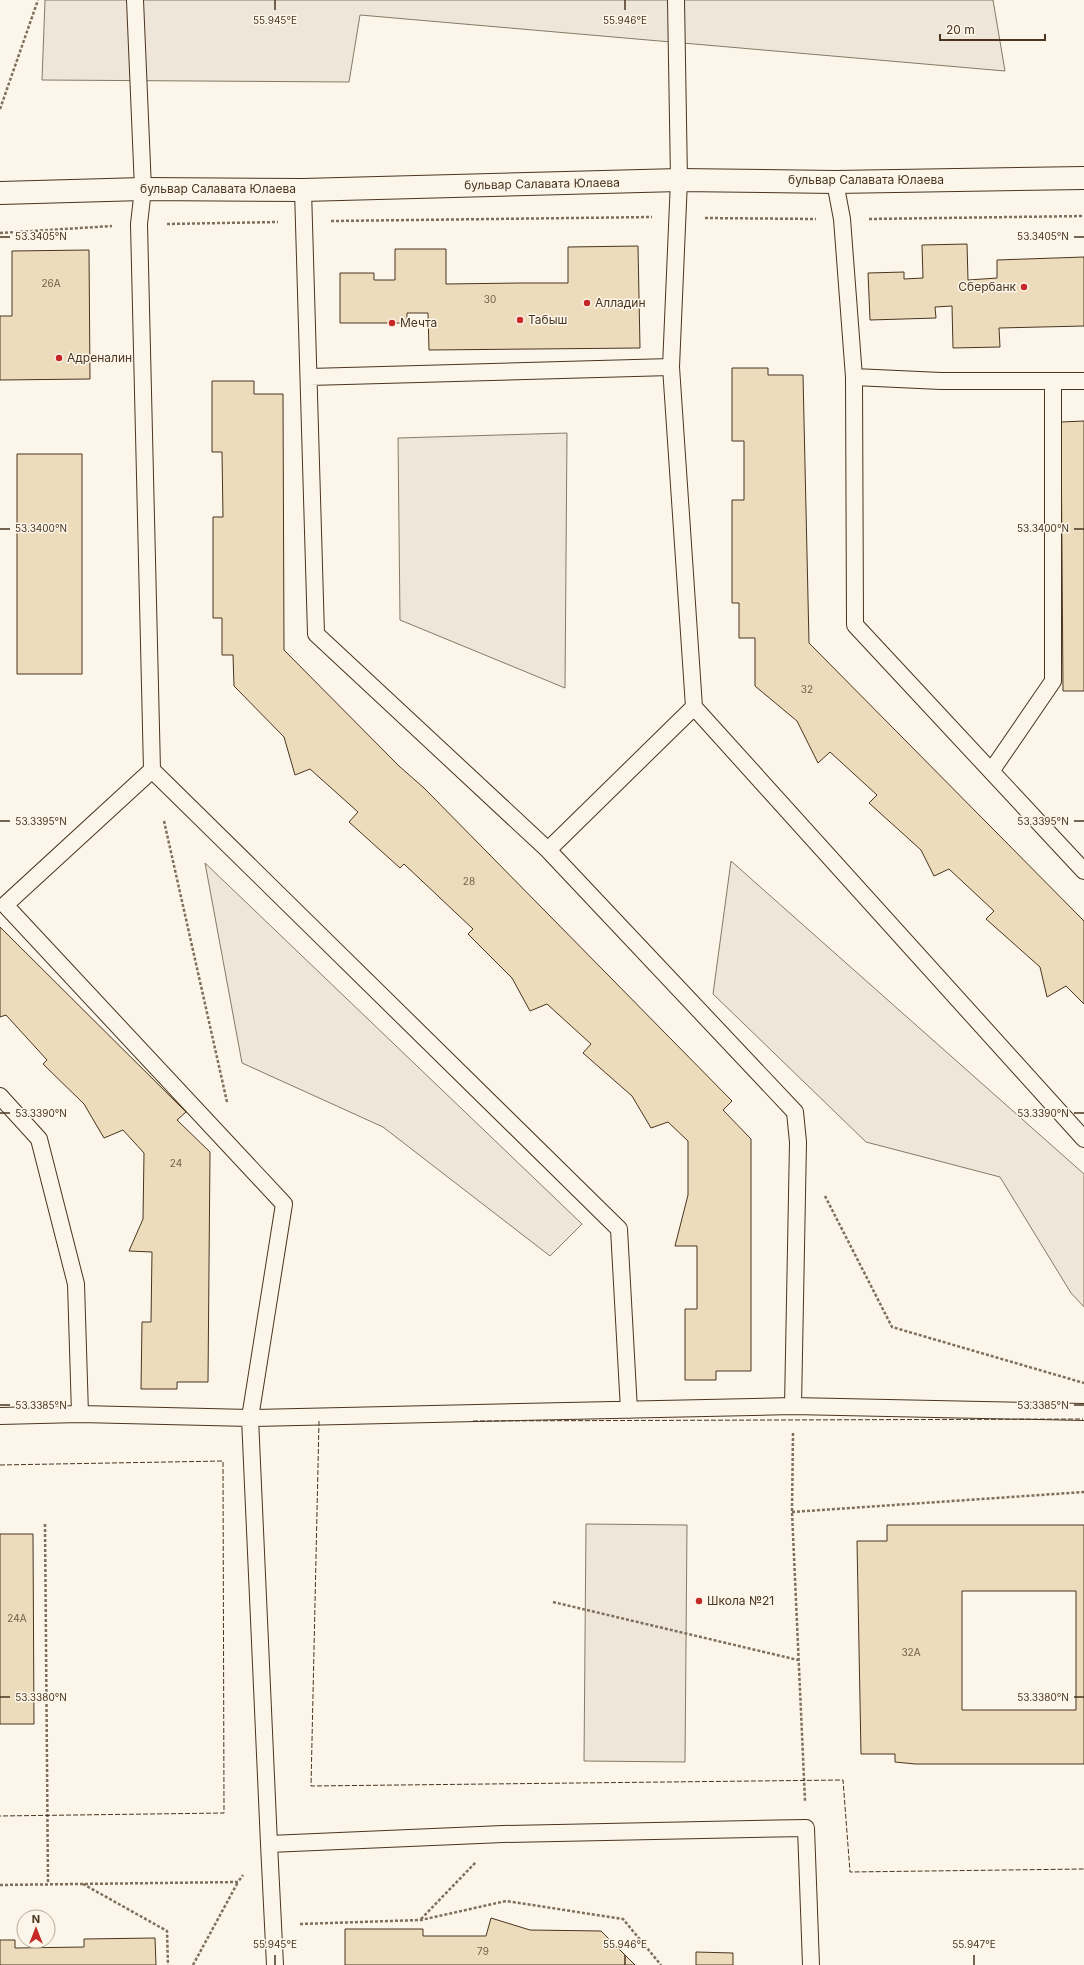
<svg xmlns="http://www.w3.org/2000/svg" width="1084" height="1965" font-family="Inter,sans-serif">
	<rect width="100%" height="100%" fill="#fbf6e9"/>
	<path fill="#ede6d9" stroke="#887966" d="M45 0H993L1005 71 360 15 349 82 42 80Z
		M567 433 565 688 400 620 398 438Z
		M731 861 1084 1174V1307L1071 1293 1000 1177 866 1142 713 994Z
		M205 863 582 1224 550 1256 383 1127 242 1063Z
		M586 1524 687 1525 685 1762 584 1761Z"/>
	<path fill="#ecdcbc" stroke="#4a3520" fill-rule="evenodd" d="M967 244 968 280 997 278V260L1084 257V326L999 328 1000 347 953 348 952 306 935 307 936 318 870 320 868 273 904 272V279L923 278 922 245Z
		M638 246 640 348 429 350 428 313H407V323H340V273H374V280H395V249H446V284L521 283H568V247Z
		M89 250 90 379 0 380V316H12V251Z
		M732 368H768V375H803L809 643 1084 921V1004L1066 986 1047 997 1040 967 986 919 994 911 949 869 934 876 921 850 869 803 877 795 830 752 818 763 797 721 755 686V638H739V603H732V500H744V441H732Z
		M212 381H254V394H283L284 650 399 766 424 788 732 1101 723 1110 751 1139V1371H716V1380H685V1309H697V1246H675L688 1195V1141L668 1122 651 1128 632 1096 583 1053 591 1044 547 1004 530 1011 512 978 468 934 473 929 404 864 400 868 349 822 358 812 310 769 295 775 284 737 234 686 233 655H222V618H213V517H223L222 452H212Z
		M1084 421V691H1063L1061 422Z
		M17 454H82V674H17Z
		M0 927 186 1112 177 1120 210 1152 208 1382H177V1389H141L142 1322H151L152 1252 129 1251 143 1219 144 1153 123 1130 104 1138 84 1104 43 1064 47 1060 6 1015 0 1017Z
		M887 1525H1084V1764H915L895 1762V1754H861L857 1541H887ZM962 1591H1076V1710H962Z
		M0 1534H33L34 1724H0Z
		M491 1918 530 1930 601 1931 635 1965H345V1929H423V1936H486Z
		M155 1938 156 1965H0V1940H15V1948L84 1947V1939Z
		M696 1952 733 1953V1965H696Z"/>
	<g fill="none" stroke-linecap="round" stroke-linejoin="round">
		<defs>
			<path id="lane" d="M135 0 143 189 139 224 152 770 5 905 284 1204 250 1418 269 1844
				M835 182 842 219 854 377 855 625 1084 871
				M303 190 316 634 548 850 795 1112 798 1142 793 1406
				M671 367 694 707 1084 1139
				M309 377 671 367 679 180 676 0
				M854 377 941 381H1084
				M152 770 619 1229 629 1410
				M992 770 1053 681V381
				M548 850 694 707
				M0 1096 39 1139 76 1284 80 1414
				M0 1416 80 1414 250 1418 793 1406 1084 1412
				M275 1965 269 1844 503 1834 806 1828 811 1965"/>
			<path id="secondary" d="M0 193 143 189 303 190 679 180 835 182 1084 178"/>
		</defs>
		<use href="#lane" stroke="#4a3520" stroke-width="18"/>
		<use href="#secondary" stroke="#4a3520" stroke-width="24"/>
		<path stroke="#7f6f5c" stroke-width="2.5" stroke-dasharray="3 2" stroke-linecap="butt" d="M0 109 38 0
			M705 218 816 219
			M869 219 1084 216
			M331 221 652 217
			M167 224 278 222
			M0 233 112 226
			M164 821 227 1102
			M825 1196 892 1327 1084 1383
			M793 1433 792 1512 805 1801
			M792 1512 1084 1492
			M45 1524 48 1884
			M553 1602 798 1660
			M83 1884 167 1931 168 1965
			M0 1885 238 1882 243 1875
			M421 1919 476 1862
			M300 1924 421 1920 506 1901 623 1919 661 1965
			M193 1965 238 1882"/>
		<use href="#lane" stroke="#fbf6e9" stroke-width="16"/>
		<use href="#secondary" stroke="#fbf6e9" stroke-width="22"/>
		<path stroke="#4a3520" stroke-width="1" stroke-dasharray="5 2" stroke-linecap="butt" d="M319 1421 311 1786 843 1780 850 1872 1084 1869
			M473 1421 1083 1419
			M0 1465 223 1461 224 1813 0 1816"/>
	</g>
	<path fill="none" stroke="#4a3520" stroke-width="1.5" d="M275 0V10M625 0V10M0 237H10M1074 237H1084M0 529H10M1074 529H1084M0 821H10M1074 821H1084M0 1113H10M1074 1113H1084M0 1405H10M1074 1405H1084M0 1697H10M1074 1697H1084M275 1955V1965M625 1955V1965M974 1955V1965"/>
	<g fill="#c62828" stroke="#fbf6e9" stroke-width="1.5">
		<circle cx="1024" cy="287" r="4"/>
		<circle cx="587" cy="303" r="4"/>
		<circle cx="520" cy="320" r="4"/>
		<circle cx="392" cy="323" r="4"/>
		<circle cx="59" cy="358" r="4"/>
		<circle cx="699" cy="1601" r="4"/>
	</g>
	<g text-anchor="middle" stroke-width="3" stroke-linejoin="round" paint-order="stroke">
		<g font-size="10" fill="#725f47">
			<text x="51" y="287">26А</text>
			<text x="490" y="303">30</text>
			<text x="807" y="693">32</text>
			<text x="469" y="885">28</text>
			<text x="176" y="1167">24</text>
			<text x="17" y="1622">24А</text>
			<text x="911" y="1656">32А</text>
			<text x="483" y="1955">79</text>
		</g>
		<g font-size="12" fill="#4a3520" stroke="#fbf6e9">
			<text x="866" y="184">бульвар Салавата Юлаева</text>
			<text transform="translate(542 184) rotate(-1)" y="4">бульвар Салавата Юлаева</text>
			<text x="218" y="193">бульвар Салавата Юлаева</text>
		</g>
		<g font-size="12" fill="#4a3520" stroke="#fbf6e9" text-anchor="start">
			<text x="1016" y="291" text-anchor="end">Сбербанк</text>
			<text x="595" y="307">Алладин</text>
			<text x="528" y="324">Табыш</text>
			<text x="400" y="327">Мечта</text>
			<text x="67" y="362">Адреналин</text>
			<text x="707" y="1605">Школа №21</text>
		</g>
	</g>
	<g font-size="10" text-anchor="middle" fill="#4a3520" stroke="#fbf6e9" stroke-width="3" stroke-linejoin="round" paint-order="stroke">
		<text x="275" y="24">55.945°E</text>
		<text x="625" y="24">55.946°E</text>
		<text x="41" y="240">53.3405°N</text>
		<text x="1043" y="240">53.3405°N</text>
		<text x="41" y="532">53.3400°N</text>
		<text x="1043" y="532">53.3400°N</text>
		<text x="41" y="825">53.3395°N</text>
		<text x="1043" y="825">53.3395°N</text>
		<text x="41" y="1117">53.3390°N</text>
		<text x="1043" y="1117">53.3390°N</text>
		<text x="41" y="1409">53.3385°N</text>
		<text x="1043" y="1409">53.3385°N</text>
		<text x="41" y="1701">53.3380°N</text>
		<text x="1043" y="1701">53.3380°N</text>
		<text x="275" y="1948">55.945°E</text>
		<text x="625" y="1948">55.946°E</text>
		<text x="974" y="1948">55.947°E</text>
	</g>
	<g transform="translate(36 1929)"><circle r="19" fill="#fbf6e9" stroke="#b4a999"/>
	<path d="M0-3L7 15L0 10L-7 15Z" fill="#c62828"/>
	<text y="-6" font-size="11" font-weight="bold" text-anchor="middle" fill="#4a3520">N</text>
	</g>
	<path d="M940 34v6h105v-6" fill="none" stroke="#4a3520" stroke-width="2"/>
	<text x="946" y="34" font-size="12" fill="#4a3520" stroke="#fbf6e9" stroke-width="3" paint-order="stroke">20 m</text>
</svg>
